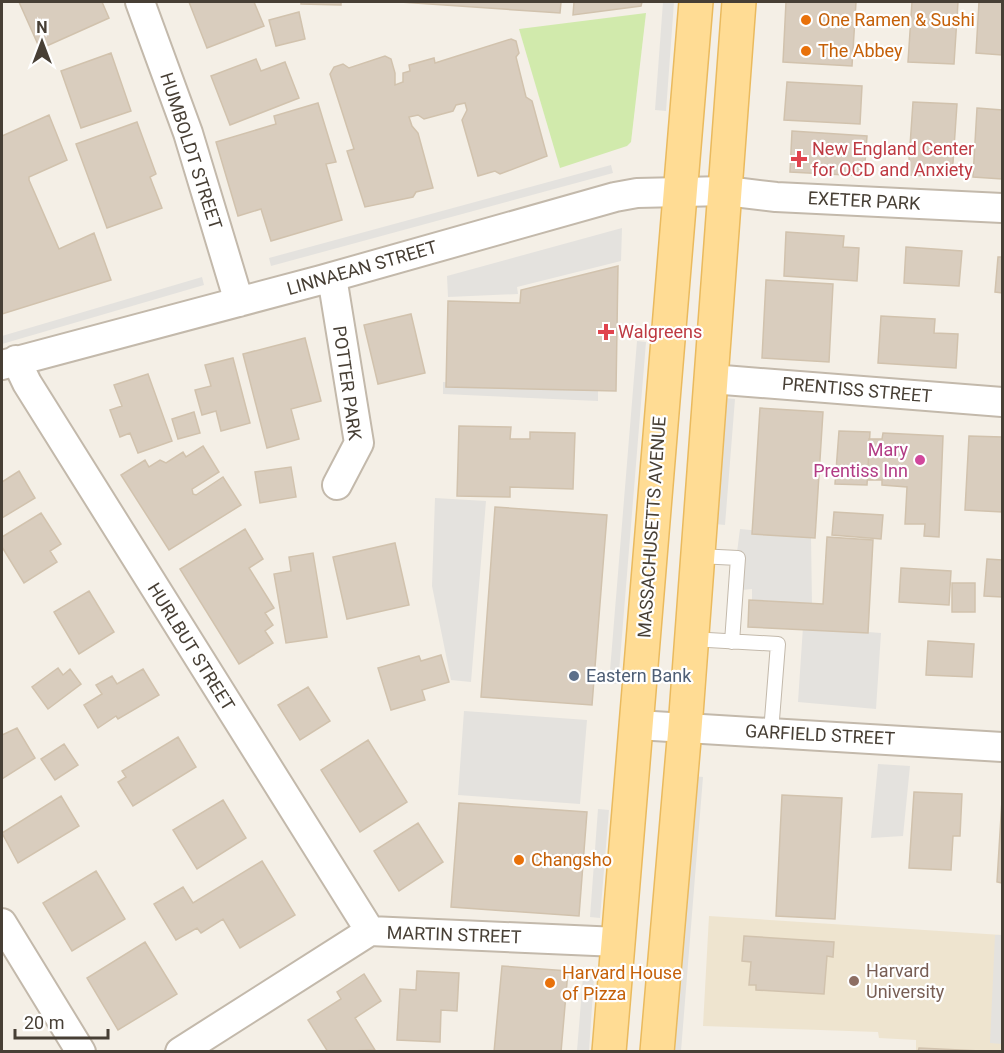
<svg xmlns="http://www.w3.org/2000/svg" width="1004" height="1053" font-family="Roboto,sans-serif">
	<rect width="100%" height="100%" fill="#f4efe6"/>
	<path fill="#eee4cf" d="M709 916 1002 935V1051H916V1040L879 1038 878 1032 703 1026Z"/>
	<path fill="#d1eaac" d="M646 13 631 142 627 146 560 168 519 29Z"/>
	<path fill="#e4e2de" d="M663 2H674L666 111 655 110Z
		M611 165 613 173 271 266 269 258Z
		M622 228 621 261 517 287 518 294 448 297 447 276Z
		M202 277 204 285 2 344V336Z
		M637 341 646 342 618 684 609 683Z
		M443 382 598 390V401L443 394Z
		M725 398 735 399 725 525 715 524Z
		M435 498 486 501 471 682 451 680 432 586Z
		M740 529 811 536 812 606 752 601V589L732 591Z
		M803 627 881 633 876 709 798 702Z
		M464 711 587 720 580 804 458 795Z
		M878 764 910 766 903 836 871 838Z
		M693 776 703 777 681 1051 671 1052Z
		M598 809 609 810 600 918 590 917Z
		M995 935H1002V1044L990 1043Z
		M583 977H594L589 1051H577Z"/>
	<path fill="#d9cdbe" stroke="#d1c2ad" stroke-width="1.5" d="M19 2H102L109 18 40 49Z
		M189 2H254L264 26 207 48Z
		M301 2H341V5L301 4Z
		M400 2H561L560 13Z
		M574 2H642L641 6 573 15Z
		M786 2H856L852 66 783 62Z
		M912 2H958L954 64 908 62Z
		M979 2H1002V55L976 53Z
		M299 12 305 39 276 46 269 20Z
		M511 39 516 41 519 53 516 57 526 97 532 101 547 156 500 174 495 171 478 176 462 120 467 110 465 103 456 105 453 111 424 119 418 115 409 117 412 126 418 133 433 188 416 192 413 197 365 207 347 151 354 149 330 74 334 67 343 64 349 68 385 56 391 59 395 73V85L403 82V73L410 71 409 65 434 58 435 63Z
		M111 53 131 111 81 128 61 71Z
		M256 59 261 71 285 62 299 98 230 125 211 76Z
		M787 82 862 86 860 124 784 120Z
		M913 102 957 104 952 177 908 175Z
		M318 103 336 162 326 164 342 220 271 241 261 209 238 216 216 142 276 124 274 116Z
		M977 108 1002 110V179L973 177Z
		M49 115 67 160 29 177V180L59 249 94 233 111 280 2 314V136Z
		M137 122 156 174 150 177 162 208 107 228 76 144Z
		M792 131 867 136 864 176 790 172Z
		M786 232 844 236 843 247 859 248 857 281 784 276Z
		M906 247 962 251 959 286 904 283Z
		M998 257H1002V293L995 292Z
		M618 266 616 391 446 387 448 301 520 303 521 290Z
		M766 280 833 284 829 362 762 358Z
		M411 314 425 373 378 384 364 325Z
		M881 316 935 319 934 333 958 334 956 368 878 363Z
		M305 338 321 401 291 409 299 439 267 448 243 354Z
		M233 358 250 423 221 431 216 411 202 415 195 390 211 386 205 365Z
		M148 374 172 441 138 453 130 433 120 437 110 410 122 406 114 385Z
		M760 408 823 412 815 538 752 534Z
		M194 412 200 433 178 439 172 419Z
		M459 426 511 427 510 439H530V432L575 433 573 489 510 487V497L457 496Z
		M839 431 870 432 867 485 835 484Z
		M883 433 943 436 939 537 924 536 925 524H905L907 487 882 485V480H868L869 439H882Z
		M969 436 1002 437V512L965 510Z
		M203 446 219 472 192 489 193 494 196 495 223 477 241 505 169 550 121 475 145 460 149 467 160 460 166 463 183 452 186 457Z
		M291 467 296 497 260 503 255 472Z
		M19 471 35 498 2 518V482Z
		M495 507 607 515 592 705 481 697Z
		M834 512 883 515 881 539 832 535Z
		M41 513 61 544 50 551 57 562 24 583 2 547V537Z
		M245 529 263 559 249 568 274 608 265 613 273 625 265 631 273 643 239 664 180 569Z
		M827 537 873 540 868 633 748 627 749 600 823 604Z
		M395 543 409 605 347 619 333 557Z
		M313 553 327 637 286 643 274 574 291 571 289 557Z
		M987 559 1002 560V597L984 596Z
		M901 568 951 571 949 605 899 602Z
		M952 583H975V612H952Z
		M89 591 114 632 79 654 54 612Z
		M928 641 974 644 972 677 926 675Z
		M441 655 449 682 422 690 425 700 391 710 378 668 419 656 421 661Z
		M58 668 63 675 70 669 81 684 48 709 32 687Z
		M143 669 159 695 118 719 116 716 98 728 84 705 102 694 96 685 112 676 117 684Z
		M308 687 330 721 300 740 278 705Z
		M17 728 35 758 2 779V735Z
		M178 737 196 767 133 806 118 782 126 777 122 771Z
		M368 740 407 802 360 832 321 770Z
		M64 744 78 765 55 780 41 759Z
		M914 792 962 794 960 836H953L951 870 909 868Z
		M782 795 842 798 835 919 776 916Z
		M61 796 79 826 18 863 2 833Z
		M223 800 246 838 197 869 173 830Z
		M1002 800V883L997 882Z
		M459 803 587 812 579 916 451 907Z
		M418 823 443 862 399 891 374 851Z
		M262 861 295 915 240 948 223 919 201 933 197 928 176 940 154 904 183 887 193 903Z
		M96 871 125 919 72 951 43 903Z
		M744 936 834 942 833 957 827 956 824 994 756 990V985H749L751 962 742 961Z
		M145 942 177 994 118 1030 87 978Z
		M502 966 568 971 561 1052H494Z
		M417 971 459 973 457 1011 441 1010 440 1042 397 1040 400 989 416 990Z
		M364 974 381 1001 355 1018 375 1050 328 1052 308 1020 341 999 337 992Z
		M919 1048 980 1051V1052H918Z"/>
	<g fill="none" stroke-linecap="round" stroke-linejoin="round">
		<defs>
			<path id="service" d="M698 556 738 558 732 642
				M691 639 778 644 771 732"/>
			<path id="minor" d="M140 2 188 133 239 302
				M332 277 359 443 337 485
				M16 360 27 383 370 931
				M2 365 321 280 615 197 637 193 726 191 776 197 1002 208
				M711 379 1002 402
				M637 725 1002 747
				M2 923 81 1052
				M180 1052 370 931 618 942"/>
			<path id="primary" d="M609 1052 696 2
				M657 1052 685 728 739 2"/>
		</defs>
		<use href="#service" stroke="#c3b9ab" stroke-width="16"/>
		<use href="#minor" stroke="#c3b9ab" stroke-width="32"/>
		<use href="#primary" stroke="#eaba5e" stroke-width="36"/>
		<use href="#service" stroke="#fff" stroke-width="14"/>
		<use href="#minor" stroke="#fff" stroke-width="28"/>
		<use href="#primary" stroke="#ffdc94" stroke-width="33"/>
	</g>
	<g fill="#e8710a" stroke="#fff" stroke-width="2">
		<circle cx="806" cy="20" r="6"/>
		<circle cx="806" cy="51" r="6"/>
		<circle cx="519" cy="860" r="6"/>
		<circle cx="550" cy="983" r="6"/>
	</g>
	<g fill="#e0444e" stroke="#fff" stroke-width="2">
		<path d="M796 150h6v6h6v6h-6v6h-6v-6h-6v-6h6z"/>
		<path d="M603 323h6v6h6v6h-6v6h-6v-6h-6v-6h6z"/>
	</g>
	<circle fill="#d1479c" stroke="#fff" stroke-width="2" cx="920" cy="460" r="6"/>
	<circle fill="#5c6f8a" stroke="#fff" stroke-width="2" cx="574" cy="676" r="6"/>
	<circle fill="#8d6e63" stroke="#fff" stroke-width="2" cx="854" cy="981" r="6"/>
	<g text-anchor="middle" stroke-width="4.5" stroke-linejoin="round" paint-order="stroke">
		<g font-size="18" fill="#c56008" stroke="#fff" text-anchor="start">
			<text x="818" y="26">One Ramen &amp; Sushi</text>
			<text x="818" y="57">The Abbey</text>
			<text x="531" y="866">Changsho</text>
			<text x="562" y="979">Harvard House<tspan x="562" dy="21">of Pizza</tspan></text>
		</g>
		<g font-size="18" fill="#be3a42" stroke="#fff" text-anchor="start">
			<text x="812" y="155">New England Center<tspan x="812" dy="21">for OCD and Anxiety</tspan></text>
			<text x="618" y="338">Walgreens</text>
		</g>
		<g font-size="18" fill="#473f35" stroke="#fff">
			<text transform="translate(191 151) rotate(72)" y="6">HUMBOLDT STREET</text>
			<text transform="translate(864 201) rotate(3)" y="6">EXETER PARK</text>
			<text transform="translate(362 268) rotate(-16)" y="6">LINNAEAN STREET</text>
			<text transform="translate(347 383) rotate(82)" y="6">POTTER PARK</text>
			<text transform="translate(857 390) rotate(5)" y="6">PRENTISS STREET</text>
			<text transform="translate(652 527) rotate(-86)" y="6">MASSACHUSETTS AVENUE</text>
			<text transform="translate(191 647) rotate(58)" y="6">HURLBUT STREET</text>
			<text transform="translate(820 735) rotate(3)" y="6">GARFIELD STREET</text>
			<text transform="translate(454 935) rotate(2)" y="6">MARTIN STREET</text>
		</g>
		<g font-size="18" fill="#b23c85" stroke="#fff" text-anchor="end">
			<text x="908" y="456">Mary<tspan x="908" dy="21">Prentiss Inn</tspan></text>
		</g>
		<g font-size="18" fill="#4e5e75" stroke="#fff" text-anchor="start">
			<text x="586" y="682">Eastern Bank</text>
		</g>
		<g font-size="18" fill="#785e54" stroke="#fff" text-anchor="start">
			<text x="866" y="977">Harvard<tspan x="866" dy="21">University</tspan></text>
		</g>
	</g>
	<rect width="1004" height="1053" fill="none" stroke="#473f35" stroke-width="6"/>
	<g transform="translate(42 42)" stroke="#ffffff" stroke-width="4.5" paint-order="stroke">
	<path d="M0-4.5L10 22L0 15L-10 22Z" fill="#473f35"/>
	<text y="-9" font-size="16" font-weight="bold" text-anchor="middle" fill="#473f35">N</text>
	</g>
	<path d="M15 1029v9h93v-9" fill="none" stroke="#473f35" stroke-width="3"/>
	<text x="24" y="1029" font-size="18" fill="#473f35" stroke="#ffffff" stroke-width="4.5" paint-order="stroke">20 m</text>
</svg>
